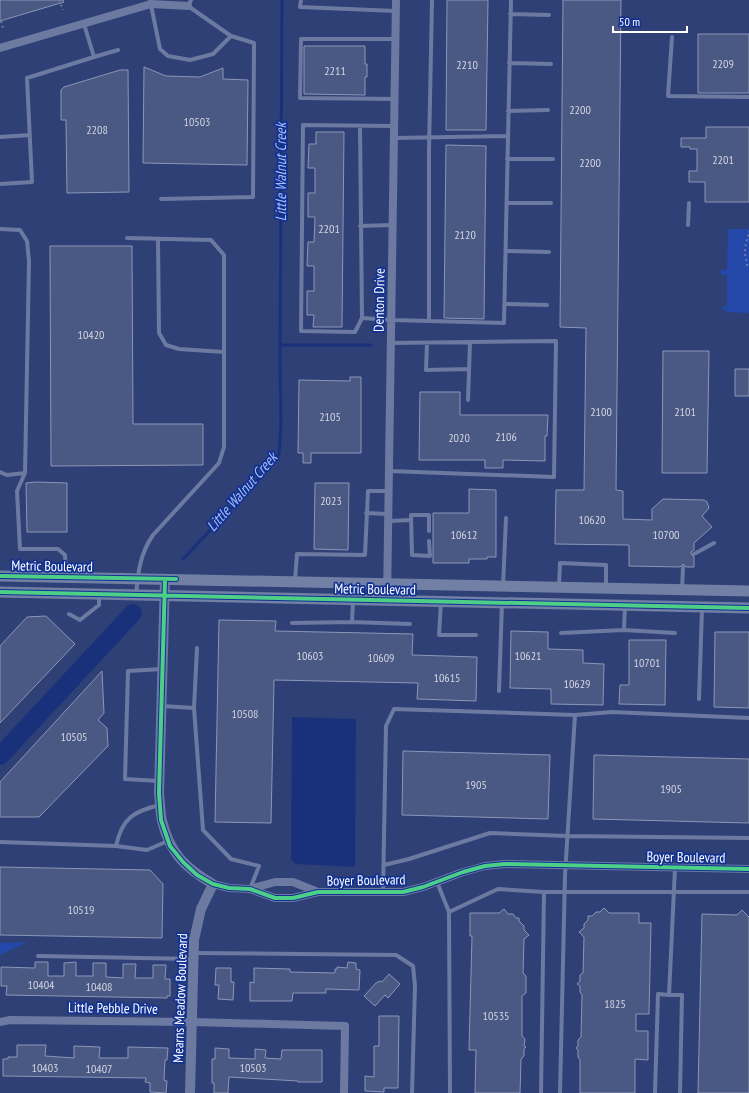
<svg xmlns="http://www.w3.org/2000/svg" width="749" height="1093" font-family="'PT Sans Narrow',sans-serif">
	<rect width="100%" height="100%" fill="#2e4076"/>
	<path fill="#2447aa" d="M728 229H749V313L727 312 720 307H727V275H722L720 273 721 270H727Z
		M27 942 0 955V943Z"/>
	<path fill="#19317a" d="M292 717 356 719 355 867 295 864 291 859Z"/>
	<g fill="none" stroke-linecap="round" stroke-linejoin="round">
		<path stroke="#19317a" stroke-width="3" d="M280 345H371
			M183 559 266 471 279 454 281 425 280 363 282 0"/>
		<path stroke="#19317a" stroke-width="18" d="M0 756 133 613"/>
	</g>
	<path fill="#4a5884" stroke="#8c96b6" d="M0 0H63L64 2 0 21Z
		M447 0H488L486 130H446Z
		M563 0H621L616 490 623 491V519L652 520V509L663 499 704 500 707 502 709 508 702 516 712 527 694 543V550L691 552V554L694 557V567H686L683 564 680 567 629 566V545L555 544 556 490H584L586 328 560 327Z
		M698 34H749V93H698Z
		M304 46H365V64H367V77H365V95L304 94Z
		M144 67 166 76 200 77 223 68V79L248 80 247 165 143 163Z
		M120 70H128L129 192 67 193 66 120H61V90L64 87Z
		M706 127H749V202H705V182H689V171H697V149H690V147H681V138H706Z
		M316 132H344L342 327H313L314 315H307V291H314V266H307L308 242H314L315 217H308V193H315V168H308L309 144H316Z
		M446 145 486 146 484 319 444 318Z
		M50 246H132L133 424H203V465L51 466Z
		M663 351H709L707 473H662Z
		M735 369H749V396H735Z
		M350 377H361V453H311V463H303V453H298L299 380 350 381Z
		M420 392H460V415H548L547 436H545V461L503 460V468H485V460H419Z
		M36 482 67 483V532H27L26 483Z
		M315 483H349L348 550 314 549Z
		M469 489 496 490V557H487V559H469V563H433V513H469Z
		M46 616 75 644 0 723V646L27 617Z
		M219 620 276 621 275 631 413 634 412 655 477 657 476 701 417 699 418 683 274 680 271 823 215 822Z
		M511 631 548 632V649L583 650V663L604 664 603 705 551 704V689L510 688Z
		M715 632H749V708L714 707Z
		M629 640H666L665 705 619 704 620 685H629Z
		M102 671 104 713 98 720 107 728 108 746 39 817H0V782Z
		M403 751 550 755 548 819 402 815Z
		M594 755 749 759V823L593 819Z
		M0 867 150 870 163 884 162 938 0 935Z
		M604 908 609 913H639V923H651L649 1014H636V1031H648V1060L635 1059V1093H580V1060L578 1057V1050L576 1048 578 1046V1040L581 1037 582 995 580 992V986L577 984 580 981V975L583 973 584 937 579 932 584 928V924L588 920V916H592L596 912H600Z
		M504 909 508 914H513L516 918H519V921L524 926V930L529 935 524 939 523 973 526 976V993L522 996V1036L525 1039 524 1046 526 1047 524 1049V1056L521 1059 520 1093H475L476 1050H469L472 936H470V913H499Z
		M742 910 749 917V1093H698L702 914 737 915Z
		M35 962H48V976H64V963L76 962V976H93V963H106V977L123 978V964H136L135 978H153V965H166L165 979H170V996H167V998L6 995 7 986H1V967L35 968Z
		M348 962 356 963V969L360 970 359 990 326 989V993H293L292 1001H250V982L254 983V968L290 969V972L335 973V969H337V967L347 968Z
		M216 968H231V982H234L233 1000 218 999 219 985H215Z
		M389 974 400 984 388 998 385 995 375 1006 364 996 376 983 380 981 382 982Z
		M379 1016H399L398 1088H384V1092L365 1091V1076L374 1077V1046H379Z
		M17 1045H46L45 1056 74 1058V1046L100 1047 99 1058H128V1047L168 1048 167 1060H165L164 1080 167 1081 166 1093 150 1092V1083L145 1082 146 1078 3 1076V1059H8V1057H17Z
		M215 1048 229 1049V1058L255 1059V1049L266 1050 265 1058 281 1059 282 1050H322V1082H298V1081L229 1077 228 1093H214V1083H212V1059H215Z"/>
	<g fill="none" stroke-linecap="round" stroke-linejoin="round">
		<path stroke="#6c7aa1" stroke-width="2" stroke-dasharray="2 3" stroke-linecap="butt" d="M59 0 63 10
			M1 21 3 28
			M747 266C747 261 745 257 745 252 745 245 748 238 749 231"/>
		<path stroke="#6c7aa1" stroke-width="4" d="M150 0 160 49 168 56 190 60 213 54 231 36 188 6 191 0
			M301 0 300 7 396 11
			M510 14 549 15
			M672 37 668 96 749 97
			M94 57 118 50
			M509 63 551 64
			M394 99 300 98 301 39H395
			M508 111 548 110
			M360 126 362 318
			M394 126 303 125 301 331 355 332 362 318 392 320 504 323 511 0
			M0 137 30 135
			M394 138 508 136
			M507 159H553
			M0 184 32 182 27 78 94 57 84 24
			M161 199 253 197 254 43 231 36
			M507 203H551
			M688 225 689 203
			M360 226 392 225
			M0 229 20 230 27 241 29 261 25 473 17 491 20 549H58L65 555 66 576
			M127 238 211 240 224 255V447L219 463 153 535C140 554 138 572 136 595
			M158 239 159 333 166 345 179 349 224 352
			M506 251 549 252
			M505 304 547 305
			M429 321V151L432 0
			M427 343 426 370 469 369
			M468 400 470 342
			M389 471 554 477 556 341 391 343
			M0 472 7 475 25 473
			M366 513 388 514
			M389 521 411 520
			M429 541 430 556 412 555 411 515H429V531
			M694 554 714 543
			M295 580 297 554 365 555 368 491H389
			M503 586 506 518
			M559 586 560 563 606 565V588
			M682 590 683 567
			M353 600 352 622 410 624
			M441 602 439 635H476
			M625 605 624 630 675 633
			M69 614 80 620 99 605V596
			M292 623 352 622
			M561 633 624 630
			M499 691 502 603
			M699 699 702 609
			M162 706 194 708 203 830 231 859 259 866 250 889
			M194 708 197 648
			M159 781 125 779 128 671 162 669
			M160 805C134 811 122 818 116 846L147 850 168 841
			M0 842 116 846
			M384 865 409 859 490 833 567 836 749 838
			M675 868 669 995H682L680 1093
			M437 882 449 912 450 1093
			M383 892 386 726 394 709 575 715 612 712 749 718
			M449 912 498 889 544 892H749
			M194 953 396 955 413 966 415 986 412 1093
			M38 956 193 959
			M541 1093 544 892
			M560 1093 565 875 575 715
			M655 1093 658 994 669 995"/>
		<path stroke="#6c7aa1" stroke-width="8" d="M0 48 151 4 188 6
			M387 600 396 0
			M213 884 229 888 250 889 275 898H293L318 892H403L423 887 463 872 485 866 504 864 749 869
			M250 889 275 882H293L318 892
			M0 1022 10 1020 192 1022 345 1026 344 1093"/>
		<path stroke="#6c7aa1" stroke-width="10" d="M165 579 159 793C160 802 160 812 162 821 170 853 185 868 213 884L201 909 194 940 190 1093"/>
		<path stroke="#7280a5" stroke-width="11" d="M0 576 749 591
			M0 592 749 608"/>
		<defs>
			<path id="cycleway" d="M0 576 176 579
				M165 579 159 793 161 820 170 846 183 862 197 875 213 884 229 888 250 889 275 898H293L318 892H403L423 887 463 872 485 866 504 864 749 869
				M0 592 749 608"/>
		</defs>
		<use href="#cycleway" stroke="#113193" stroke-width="6"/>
		<use href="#cycleway" stroke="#4dcf88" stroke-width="4"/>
	</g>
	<g text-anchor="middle" stroke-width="3.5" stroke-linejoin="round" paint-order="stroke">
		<g font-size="12" fill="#d2d5e0">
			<text x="723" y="68">2209</text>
			<text x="467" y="69">2210</text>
			<text x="335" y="75">2211</text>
			<text x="580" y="114">2200</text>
			<text x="197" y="126">10503</text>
			<text x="97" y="134">2208</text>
			<text x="723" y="164">2201</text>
			<text x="590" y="167">2200</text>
			<text x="329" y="233">2201</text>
			<text x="465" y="239">2120</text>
			<text x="91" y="339">10420</text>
			<text x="601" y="416">2100</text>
			<text x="685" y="416">2101</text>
			<text x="330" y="421">2105</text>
			<text x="506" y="441">2106</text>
			<text x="459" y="442">2020</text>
			<text x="331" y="505">2023</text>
			<text x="592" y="524">10620</text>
			<text x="464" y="539">10612</text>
			<text x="666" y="539">10700</text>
			<text x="310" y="660">10603</text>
			<text x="528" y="660">10621</text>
			<text x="381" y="662">10609</text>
			<text x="647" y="667">10701</text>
			<text x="447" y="682">10615</text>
			<text x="577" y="688">10629</text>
			<text x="245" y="718">10508</text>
			<text x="74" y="741">10505</text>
			<text x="476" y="789">1905</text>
			<text x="671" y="793">1905</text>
			<text x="81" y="914">10519</text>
			<text x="41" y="989">10404</text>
			<text x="99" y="991">10408</text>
			<text x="615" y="1008">1825</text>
			<text x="496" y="1020">10535</text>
			<text x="45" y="1072">10403</text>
			<text x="253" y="1072">10503</text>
			<text x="99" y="1073">10407</text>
		</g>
		<g font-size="14" fill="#fff" stroke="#113193">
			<text transform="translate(379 300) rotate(-89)" y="5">Denton Drive</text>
			<text transform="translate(52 566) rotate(1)" y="5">Metric Boulevard</text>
			<text transform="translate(375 589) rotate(1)" y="5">Metric Boulevard</text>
			<text transform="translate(686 857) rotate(1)" y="5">Boyer Boulevard</text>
			<text transform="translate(366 880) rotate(-1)" y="5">Boyer Boulevard</text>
			<text transform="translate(180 998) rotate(-88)" y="5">Mearns Meadow Boulevard</text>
			<text transform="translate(113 1008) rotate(1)" y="5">Little Pebble Drive</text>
		</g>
		<g font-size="15" font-style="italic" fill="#aabffa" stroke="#113193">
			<text transform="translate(281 172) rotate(-90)" y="5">Little Walnut Creek</text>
			<text transform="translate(242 492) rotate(-49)" y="5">Little Walnut Creek</text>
		</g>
	</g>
	<path d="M613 26v6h74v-6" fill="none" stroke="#ffffff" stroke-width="2"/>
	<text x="619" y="26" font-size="12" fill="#ffffff" stroke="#113193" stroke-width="3" paint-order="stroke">50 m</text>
</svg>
